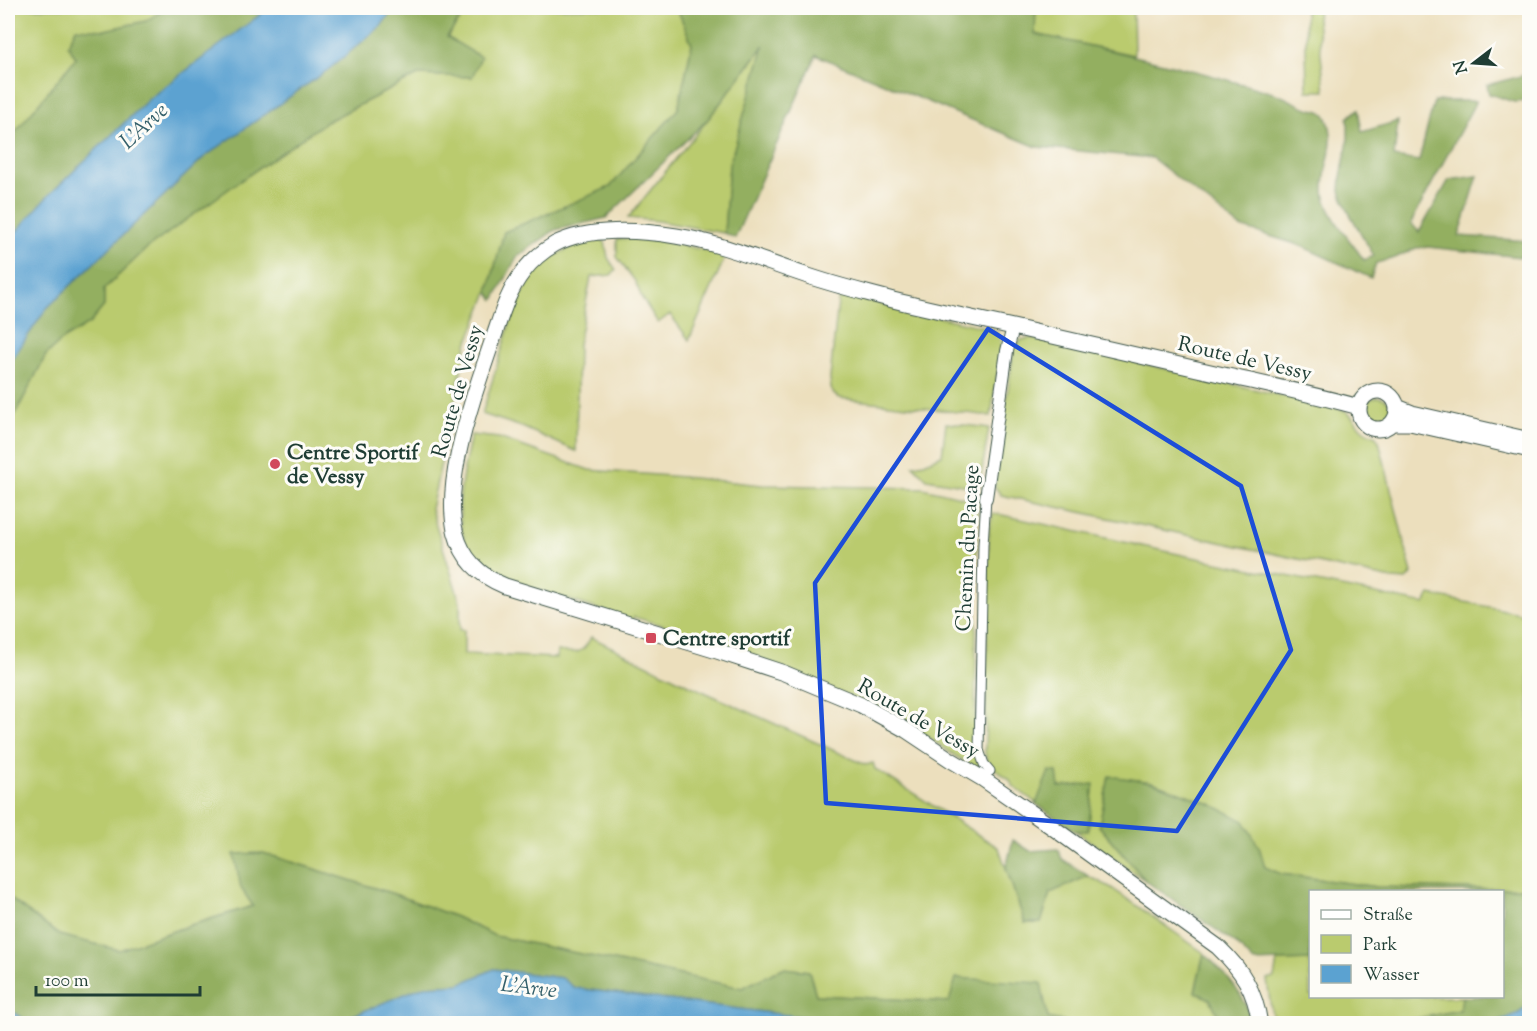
<svg xmlns="http://www.w3.org/2000/svg" width="1537" height="1031" font-family="'Sorts Mill Goudy',serif">
	<rect width="100%" height="100%" fill="#fdfcf7"/>
	<filter id="ink" filterUnits="userSpaceOnUse"><feTurbulence type="fractalNoise" baseFrequency=".0167" numOctaves="2"/><feDisplacementMap in="SourceGraphic" scale="12" xChannelSelector="R" yChannelSelector="G"/><feConvolveMatrix kernelMatrix="1 2 1 2 8 2 1 2 1" color-interpolation-filters="sRGB"/></filter>
	<filter id="wash" filterUnits="userSpaceOnUse"><feTurbulence type="fractalNoise" baseFrequency=".008" numOctaves="4" result="noise"/><feDisplacementMap in="SourceGraphic" scale="24" xChannelSelector="R" yChannelSelector="G"/><feGaussianBlur stdDeviation="1.35" result="paint"/><feColorMatrix in="noise" values="0 0 0 0 0 0 0 0 0 0 0 0 0 0 0 0 0 1.4 0 .05"/><feComposite in="paint" operator="in"/></filter>
	<g filter="url(#wash)">
		<rect width="100%" height="100%" fill="#ecdfbd"/>
		<path fill="#bacb6e" stroke="#6c8451" stroke-width="1.5" d="M8 8H164L166 9 146 21 105 30 76 29V58L8 141Z
			M468 8H677L692 44 678 109 610 187 504 232 488 292 467 344 431 509 460 602V630H464V654L556 658 557 651C576 653 582 656 591 637L689 685 866 765 873 763 875 769 999 848 1025 923H1041L1050 893 1088 876 1110 887 1204 953 1195 991 1210 999 1222 1023 1072 1024 1048 1019 1040 983 949 1002 816 995 809 971 783 968 742 988 495 936 456 917 394 894 263 853 241 888 253 906 187 926 118 951 59 935 8 897V428L46 355 62 340 90 323 104 306V289L146 249 234 185 326 122 418 75 472 77 447 37Z
			M1036 8H1133L1134 55 1034 34Z
			M1305 8H1318L1317 20 1325 91H1307Z
			M766 43 729 166 724 233 658 221 628 218 709 118Z
			M633 238 655 239 726 255 689 340 670 314 658 323 642 298 635 281 617 257V239Z
			M600 239 605 242 608 258 616 270 611 275 591 277 578 344 576 451 522 427 482 414 515 307 532 276 551 257 580 243Z
			M844 294 880 303 884 305 992 329C1000 334 1001 339 1001 348L991 416 839 398C830 393 831 388 830 378L838 302 840 296Z
			M1031 338 1344 410C1359 418 1355 430 1375 435L1379 441 1412 574 1406 580 1392 579 1001 495 995 487V474L1014 349 1021 340Z
			M1365 410a13 13 0 1 1 26 0a13 13 0 1 1-26 0Z
			M946 423 989 428 979 488 927 479 913 465 924 463 942 455Z
			M471 435 499 438 589 470 683 477 762 485 923 488 977 501 975 751 978 760 985 772 957 757 912 726 674 633 675 629 634 617 632 620 497 577C486 569 473 560 467 547 452 511 463 472 471 435Z
			M993 513 1187 556 1425 604 1430 595 1529 615V888L1465 889 1378 887 1281 874 1265 868 1259 847 1211 804 1152 782 1109 777 1099 826 1146 881 1014 787 1009 779 991 766 987 761 985 753 989 529Z
			M1310 960V996L1462 997 1461 1010 1394 1023H1273L1267 980 1274 978 1277 961Z"/>
		<path fill="#93af61" stroke="#59764a" stroke-width="1.5" d="M164 8H269L150 98 48 196 8 241V141L76 58 68 45 76 28 105 30 146 21 165 9Z
			M394 8H468L447 37 481 57 472 77 418 75 326 122 234 185 146 249 104 289V306L90 323 62 340 46 355 8 428V365L46 309 203 158 329 69 381 26Z
			M677 8H1036L1035 34C1117 51 1199 70 1279 95 1289 99 1298 105 1308 108 1316 111 1323 109 1327 118 1338 143 1323 166 1324 190 1324 211 1352 243 1364 260L1374 256 1348 211 1340 191 1341 177 1348 141V118L1358 109 1362 132 1398 121 1394 157 1419 161 1434 101H1476L1411 223 1419 232 1449 180 1478 176 1459 236 1529 241V258L1428 247 1416 248 1395 258 1376 263 1371 278 1299 245 1240 227 1152 158 1037 147 816 55 735 238 724 233 729 166 764 45 709 118 606 218 555 230 517 257 494 300 488 292 504 232 610 187 678 109 692 44Z
			M1529 74V101L1514 102 1489 94 1487 85Z
			M1049 771 1057 772 1059 787 1094 784 1088 831H1075L1036 804Z
			M1109 776 1152 782 1211 804 1244 821 1259 847 1265 867 1281 874 1376 887 1465 889 1529 888V1005L1520 1013 1496 1023H1394L1460 1010 1462 997 1502 996V892H1310V960L1254 962 1235 943 1146 881 1099 826Z
			M1013 840 1030 851 1058 849 1062 859 1088 876 1050 893 1041 923H1025L1006 868Z
			M263 853 394 894 456 917 495 936 742 988 783 968 809 971 816 995 949 1002 956 978 1041 983 1048 1018 1072 1023H850L575 988 562 978 494 969 460 984 424 986 335 1023H30L8 1008V897L59 935 119 950 188 926 253 906 241 888 234 854Z
			M1204 953C1223 972 1248 996 1251 1023H1222L1210 999 1195 992Z"/>
		<path fill="#5ba2d1" stroke="#3d7082" stroke-width="1.5" d="M269 8H394L381 26 329 69 203 158 46 309 8 365V241L48 196 150 98Z
			M494 969 562 978 575 988 850 1023H335L424 986 460 984Z
			M1529 1005V1023H1496L1519 1013Z
			M8 1008 28 1023H30H8Z"/>
	</g>
	<g filter="url(#ink)">
		<g fill="none" stroke-linecap="round" stroke-linejoin="round">
			<defs>
				<path id="pedestrian" d="M986 498 983 545 979 750 984 764 990 771"/>
				<path id="minor" d="M986 498 1007 351 1013 327"/>
				<path id="tertiary" d="M1359 410a19 19 0 1 1 38 0a19 19 0 1 1-38 0Z
					M1397 407 1412 413 1530 440
					M1392 423H1410L1530 450
					M1260 1024C1255 990 1242 970 1218 947L1052 827 983 779 951 760 906 730 861 705 784 673 714 650 505 586C447 563 447 510 458 456 466 417 480 377 493 339 501 316 508 291 523 272 531 261 543 251 555 244 588 227 640 230 676 236 721 243 762 261 805 275 834 285 864 292 893 300 933 310 973 318 1013 327 1085 343 1156 360 1228 376 1272 386 1316 395 1359 407"/>
			</defs>
			<use href="#pedestrian" stroke="#3e5549" stroke-width="11"/>
			<use href="#minor" stroke="#3e5549" stroke-width="14"/>
			<use href="#tertiary" stroke="#3e5549" stroke-width="17"/>
			<use href="#pedestrian" stroke="#fff" stroke-width="9"/>
			<use href="#minor" stroke="#fff" stroke-width="12"/>
			<use href="#tertiary" stroke="#fff" stroke-width="15"/>
		</g>
	</g>
	<path fill="none" stroke="#1d4ed8" stroke-width="4.5" stroke-linejoin="round" d="M988 329 1241 486 1291 650 1177 831 826 803 815 583Z"/>
	<g fill="#d1495b" stroke="#fdfcf7" stroke-width="2">
		<circle cx="275" cy="464" r="6"/>
		<rect x="645" y="632" width="12" height="12" rx="3"/>
	</g>
	<g text-anchor="middle" stroke-width="6" stroke-linejoin="round" paint-order="stroke">
		<g font-size="21" fill="#1f3d34" stroke="#fdfcf7">
			<text transform="translate(1245 358) rotate(13)" y="7">Route de Vessy</text>
			<text transform="translate(457 391) rotate(-74)" y="7">Route de Vessy</text>
			<text transform="translate(967 548) rotate(-87)" y="7">Chemin du Pacage</text>
			<text transform="translate(919 718) rotate(30)" y="7">Route de Vessy</text>
		</g>
		<g font-size="21" font-weight="bold" fill="#1f3d34" stroke="#fdfcf7" text-anchor="start">
			<text x="287" y="459">Centre Sportif<tspan x="287" dy="24">de Vessy</tspan></text>
			<text x="663" y="645">Centre sportif</text>
		</g>
		<g font-size="22" font-style="italic" fill="#34606b" stroke="#fdfcf7">
			<text transform="translate(143 125) rotate(-43)" y="8">L'Arve</text>
			<text transform="translate(529 986) rotate(7)" y="8">L'Arve</text>
		</g>
	</g>
	<rect width="1537" height="1031" fill="none" stroke="#fdfcf7" stroke-width="30"/>
	<rect x="1309" y="890" width="195" height="108" fill="#fdfcf7" stroke="#a4b0a9" stroke-width="1.5"/>
	<rect x="1321" y="910" width="30" height="9" fill="#ffffff" stroke="#a4b0a9" stroke-width="1.5"/>
	<text x="1363" y="920" font-size="18" fill="#1f3d34">Straße</text>
	<rect x="1321" y="935" width="30" height="18" fill="#bacb6e" stroke="#a4b0a9" stroke-width="1.5"/>
	<text x="1363" y="950" font-size="18" fill="#1f3d34">Park</text>
	<rect x="1321" y="965" width="30" height="18" fill="#5ba2d1" stroke="#a4b0a9" stroke-width="1.5"/>
	<text x="1363" y="980" font-size="18" fill="#1f3d34">Wasser</text>
	<g transform="translate(1474 63) rotate(253)" stroke="#fdfcf7" stroke-width="4.5" paint-order="stroke">
	<path d="M0-4.5L10 22L0 15L-10 22Z" fill="#1f3d34"/>
	<text y="-9" font-size="16" font-weight="bold" text-anchor="middle" fill="#1f3d34">N</text>
	</g>
	<path d="M36 986v9h164v-9" fill="none" stroke="#1f3d34" stroke-width="3"/>
	<text x="45" y="986" font-size="18" fill="#1f3d34" stroke="#fdfcf7" stroke-width="4.5" paint-order="stroke">100 m</text>
</svg>
